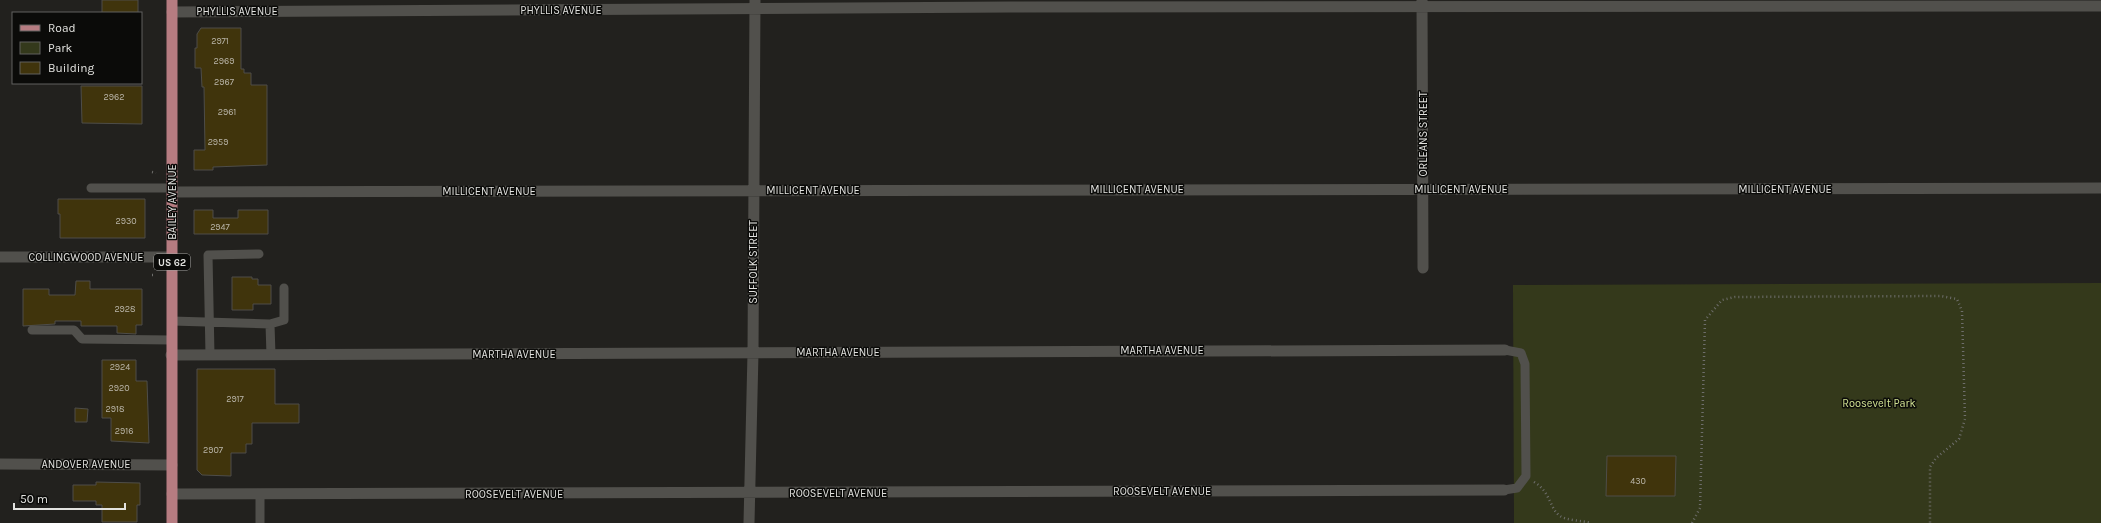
<svg xmlns="http://www.w3.org/2000/svg" width="2101" height="523" font-family="Karla,sans-serif">
	<rect width="100%" height="100%" fill="#22211e"/>
	<path fill="#34391b" d="M2101 283V523H1514L1513 285Z"/>
	<path fill="#40340c" stroke="#4e4d49" d="M102 0H138V13H102Z
		M201 28H241V69H244V73H251V85H267V165L213 167V170H194V150H205L204 87H202L201 68H195V48H197V34Z
		M81 86H142V124L82 123Z
		M58 199H145V238H60V214H58Z
		M194 210H213V218H238V210H268V234H194Z
		M232 277H252V279H258V285H271V304H253V310H232Z
		M76 281H90V289H142V325H136V334L117 333V326H81V321H55V324L23 326V289H49V295H75Z
		M102 360H136V381H147L149 443 111 441V418H102Z
		M197 369H275V404H299V423H252V444H246V453H231V476L202 475 197 470Z
		M75 408 88 409 87 422H75Z
		M1607 456H1676L1675 496H1606Z
		M96 482 140 483V505H137V522H102V505H96V501H73V485H96Z"/>
	<g fill="none" stroke-linecap="round" stroke-linejoin="round">
		<path stroke="#6e6e6b" stroke-width="2.5" stroke-dasharray="1 3" stroke-linecap="butt" d="M152 172 156 173
			M152 275H156
			M1534 482C1551 492 1549 508 1560 516 1565 520 1584 521 1591 523
			M1692 523 1700 508 1705 320 1722 300 1735 297 1941 296 1957 299 1962 311 1965 419 1959 439 1936 458 1930 467V523"/>
		<path stroke="#51504c" stroke-width="9" d="M91 188H172
			M172 321 270 324 271 355
			M270 324 284 320V288
			M32 330H74L82 339 172 340
			M210 355 208 255 259 254
			M1504 490 1517 488 1526 476 1525 364 1521 353 1505 350
			M260 495V523"/>
		<path stroke="#51504c" stroke-width="11" d="M1422 0 1423 268
			M172 12 1011 7 2101 6
			M172 192 2101 188
			M0 257H172
			M171 355 1505 350
			M0 464 172 465
			M172 494 1504 490
			M749 523 753 353 755 0"/>
		<path stroke="#b67c81" stroke-width="11" d="M172 523V0"/>
	</g>
	<g text-anchor="middle" stroke-width="3" stroke-linejoin="round" paint-order="stroke">
		<g font-size="9" fill="#bab6aa">
			<text x="220" y="44">2971</text>
			<text x="224" y="64">2969</text>
			<text x="224" y="85">2967</text>
			<text x="114" y="100">2962</text>
			<text x="227" y="115">2961</text>
			<text x="218" y="145">2959</text>
			<text x="126" y="224">2930</text>
			<text x="220" y="230">2947</text>
			<text x="125" y="312">2928</text>
			<text x="120" y="370">2924</text>
			<text x="119" y="391">2920</text>
			<text x="235" y="402">2917</text>
			<text x="115" y="412">2918</text>
			<text x="124" y="434">2916</text>
			<text x="213" y="453">2907</text>
			<text x="1638" y="484">430</text>
		</g>
		<rect fill="#0b0b09" stroke="#a2a29f" stroke-width="1" x="154" y="254" width="36" height="16" rx="3"/>
		<g font-size="10" font-weight="bold" fill="#e2e2df">
			<text x="172" y="266">US 62</text>
		</g>
		<g font-size="11" fill="#e2e2df" stroke="#0b0b09">
			<text x="561" y="14">PHYLLIS AVENUE</text>
			<text x="237" y="15">PHYLLIS AVENUE</text>
			<text transform="translate(1423 134) rotate(-90)" y="4">ORLEANS STREET</text>
			<text x="1137" y="193">MILLICENT AVENUE</text>
			<text x="1461" y="193">MILLICENT AVENUE</text>
			<text x="1785" y="193">MILLICENT AVENUE</text>
			<text x="813" y="194">MILLICENT AVENUE</text>
			<text x="489" y="195">MILLICENT AVENUE</text>
			<text transform="translate(172 202) rotate(-90)" y="4">BAILEY AVENUE</text>
			<text x="86" y="261">COLLINGWOOD AVENUE</text>
			<text transform="translate(753 262) rotate(-90)" y="4">SUFFOLK STREET</text>
			<text x="1162" y="354">MARTHA AVENUE</text>
			<text x="838" y="356">MARTHA AVENUE</text>
			<text x="514" y="358">MARTHA AVENUE</text>
			<text x="86" y="468">ANDOVER AVENUE</text>
			<text x="1162" y="495">ROOSEVELT AVENUE</text>
			<text x="838" y="497">ROOSEVELT AVENUE</text>
			<text x="514" y="498">ROOSEVELT AVENUE</text>
		</g>
		<g font-size="11" fill="#d0e092" stroke="#0b0b09">
			<text x="1879" y="407">Roosevelt Park</text>
		</g>
	</g>
	<rect x="12" y="12" width="130" height="72" fill="#0b0b09" stroke="#61615f"/>
	<rect x="20" y="25" width="20" height="6" fill="#b67c81" stroke="#61615f"/>
	<text x="48" y="32" font-size="12" fill="#e2e2df">Road</text>
	<rect x="20" y="42" width="20" height="12" fill="#34391b" stroke="#61615f"/>
	<text x="48" y="52" font-size="12" fill="#e2e2df">Park</text>
	<rect x="20" y="62" width="20" height="12" fill="#40340c" stroke="#61615f"/>
	<text x="48" y="72" font-size="12" fill="#e2e2df">Building</text>
	<path d="M14 503v6h111v-6" fill="none" stroke="#e2e2df" stroke-width="2"/>
	<text x="20" y="503" font-size="12" fill="#e2e2df" stroke="#0b0b09" stroke-width="3" paint-order="stroke">50 m</text>
</svg>
